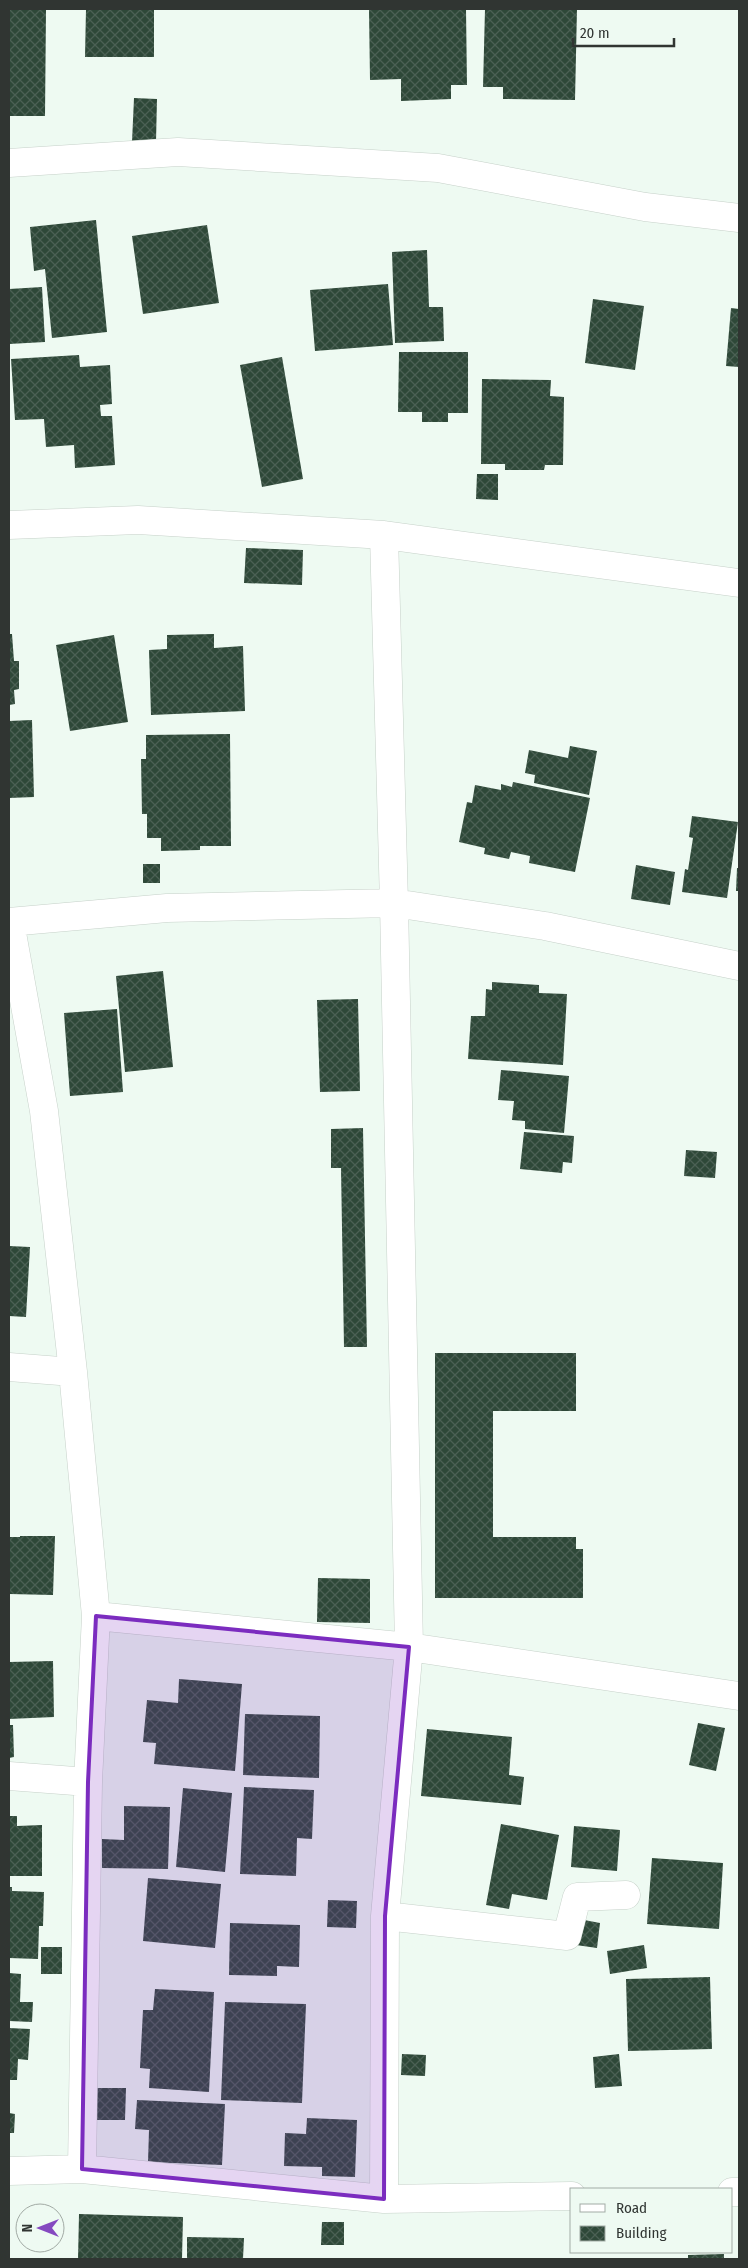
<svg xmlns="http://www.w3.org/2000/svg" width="748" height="2268" font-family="'Fira Sans Condensed',sans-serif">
	<defs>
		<pattern id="building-cross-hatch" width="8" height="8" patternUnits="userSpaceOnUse" patternTransform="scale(1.25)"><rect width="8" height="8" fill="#2e4838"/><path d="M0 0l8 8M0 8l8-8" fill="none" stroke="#4b6054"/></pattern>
	</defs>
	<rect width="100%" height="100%" fill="#eefaf2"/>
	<path fill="url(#building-cross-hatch)" d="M9 9H46L45 116H9Z
		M86 9H154V57H85Z
		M369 9H466L467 85H451V99L401 101V79L370 80Z
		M485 9H577L575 100 503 99V87H483Z
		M134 98 157 99 156 142H132Z
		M96 220 107 332 52 338 45 269 34 271 30 227Z
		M207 225 219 303 143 314 132 236Z
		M427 250 429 307H443L444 341 395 343 392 252Z
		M388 284 393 345 315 351 310 290Z
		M42 287 45 342 9 344V289Z
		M593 299 644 306 635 370 585 363Z
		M731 308 739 309V367L726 366Z
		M399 352H468V413H448V422H422V412H398Z
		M79 355 80 367 110 365 112 404 100 405 101 416H112L115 465 75 468 74 445 46 447 44 419 15 420 11 359Z
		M282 357 303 479 262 487 240 365Z
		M482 379 551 380 550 396 564 397 563 465H545L544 470H505V464H481Z
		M477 474H498V500L476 499Z
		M246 548 303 550 302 585 244 583Z
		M9 634H12L14 661H19V689L14 690 15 704 9 705Z
		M214 634V648L243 646 245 711 151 715 149 650 167 649V635Z
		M114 635 128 722 70 731 56 645Z
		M32 720 34 797 9 798V721Z
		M230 734 231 846H200V850L161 851V838H147V814H142L141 759H146V735Z
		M570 746 597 751 589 795 534 783 535 775 525 773 529 750 568 758Z
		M513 782 590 798 575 872 529 863 530 856 511 852 509 859 484 854 485 848 459 842 467 802 472 803 475 785 501 790V784L512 787Z
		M692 816 738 822 727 898 682 892 685 869 688 870 693 838 689 837Z
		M143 864H160V883H143Z
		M636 865 675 872 670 905 631 899Z
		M737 868H739V891H736Z
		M163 971 173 1067 125 1072 116 976Z
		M492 982 539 985V993L567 994 563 1065 468 1059 471 1016H485L486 989 492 990Z
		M358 999 360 1091 320 1092 317 1000Z
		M117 1009 123 1092 70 1096 64 1013Z
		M501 1070 569 1076 564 1133 525 1129V1121L512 1120 514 1101 498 1100Z
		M363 1128 367 1347H344L341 1168H331V1129Z
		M524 1132 574 1136 572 1163 563 1162 562 1173 520 1169Z
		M686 1150 717 1152 715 1178 684 1176Z
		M9 1246 30 1247 26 1317 9 1316Z
		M435 1353H576V1411H493V1537H576V1549H583V1598H435Z
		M20 1536H55L53 1595 9 1594V1537H20Z
		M318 1578 370 1579V1623L317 1622Z
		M53 1661 54 1717 9 1719V1662Z
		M179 1679 242 1684 235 1771 154 1764 156 1743 143 1742 147 1700 178 1703Z
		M245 1714 320 1716 319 1778 243 1775Z
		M698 1723 725 1728 716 1771 689 1765Z
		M9 1725H13L14 1757 9 1758Z
		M427 1729 512 1737 509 1775 524 1777 521 1805 421 1796Z
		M244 1787 314 1790 312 1839 297 1838 296 1876 240 1874Z
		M183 1788 232 1793 225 1872 176 1867Z
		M124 1806 170 1807 168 1869 102 1868V1839L124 1840Z
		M9 1816H17V1826L42 1825V1876H9Z
		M501 1824 559 1835 547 1900 512 1894 509 1909 486 1905Z
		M574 1826 620 1830 617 1871 571 1867Z
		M652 1858 723 1863 719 1929 647 1924Z
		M148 1878 221 1884 215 1948 143 1941Z
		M9 1887H12V1891L44 1892 43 1926H39L38 1959 9 1958Z
		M328 1900 357 1901 356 1928 327 1927Z
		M579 1919 600 1923 597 1948 576 1945Z
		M230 1923 300 1925 299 1967 277 1966V1976L229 1975Z
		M644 1945 647 1968 610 1974 607 1951Z
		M41 1947H62V1974H41Z
		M9 1973 21 1974 20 2002H33L32 2022 9 2021Z
		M710 1977 712 2049 628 2051 626 1979Z
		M155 1989 214 1992 209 2092 149 2088 150 2069 140 2068 143 2010H153Z
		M225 2002 306 2004 302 2103 221 2100Z
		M9 2028 30 2029 28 2060 18 2059 17 2080H9Z
		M402 2054 426 2055 425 2076 401 2075Z
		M619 2054 622 2086 595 2088 593 2057Z
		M94 2088H126L125 2120H94Z
		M137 2100 225 2104 222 2165 148 2162 149 2130 135 2129Z
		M9 2113 15 2114 14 2133H9Z
		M307 2118 357 2120 355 2177 322 2176V2167L284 2166 285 2133 306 2134Z
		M79 2214 183 2217 182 2259H78Z
		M322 2222H344V2245H321Z
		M187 2237 244 2238 243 2259H187Z
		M724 2254V2259H688V2255Z"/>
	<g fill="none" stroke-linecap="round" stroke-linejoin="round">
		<defs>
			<path id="street" d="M9 163 178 152 438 168 645 207 739 218
				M9 525 138 520 384 535 739 583
				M384 535 394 903 409 1647 385 1916 384 2199
				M9 922 167 908 394 903 545 926 739 966
				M10 922 44 1111 73 1372 96 1616 88 1782 82 2169
				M9 1367 73 1372
				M96 1616 409 1647 739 1696
				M9 1776 88 1782
				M385 1916 567 1936 577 1897 626 1895
				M9 2171 82 2169 384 2199 572 2196
				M732 2192H739"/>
		</defs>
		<use href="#street" stroke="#c6d1c9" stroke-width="29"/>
		<use href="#street" stroke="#fff" stroke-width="28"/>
	</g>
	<path fill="#7b2cbf" fill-opacity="0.2" stroke="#7b2cbf" stroke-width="4" stroke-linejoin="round" d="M96 1616 409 1647 385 1916 384 2199 82 2169 88 1782Z"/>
	<rect width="748" height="2268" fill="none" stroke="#303532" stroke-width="20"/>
	<rect x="570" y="2188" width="162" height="65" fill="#eefaf2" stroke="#a2aba5"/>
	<rect x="580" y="2204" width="25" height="8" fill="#ffffff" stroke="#a2aba5"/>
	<text x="616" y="2213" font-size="15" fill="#303532">Road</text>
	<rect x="580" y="2226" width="25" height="15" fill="url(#building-cross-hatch)" stroke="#a2aba5"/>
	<text x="616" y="2238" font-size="15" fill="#303532">Building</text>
	<g transform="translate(40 2228) rotate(270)"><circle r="24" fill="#eefaf2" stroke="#a2aba5"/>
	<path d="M0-4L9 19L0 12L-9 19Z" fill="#8549c0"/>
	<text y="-8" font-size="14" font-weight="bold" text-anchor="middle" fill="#303532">N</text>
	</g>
	<path d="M573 38v8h101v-8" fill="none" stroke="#303532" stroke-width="2.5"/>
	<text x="580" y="38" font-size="15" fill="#303532" stroke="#eefaf2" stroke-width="4" paint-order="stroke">20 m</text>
</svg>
